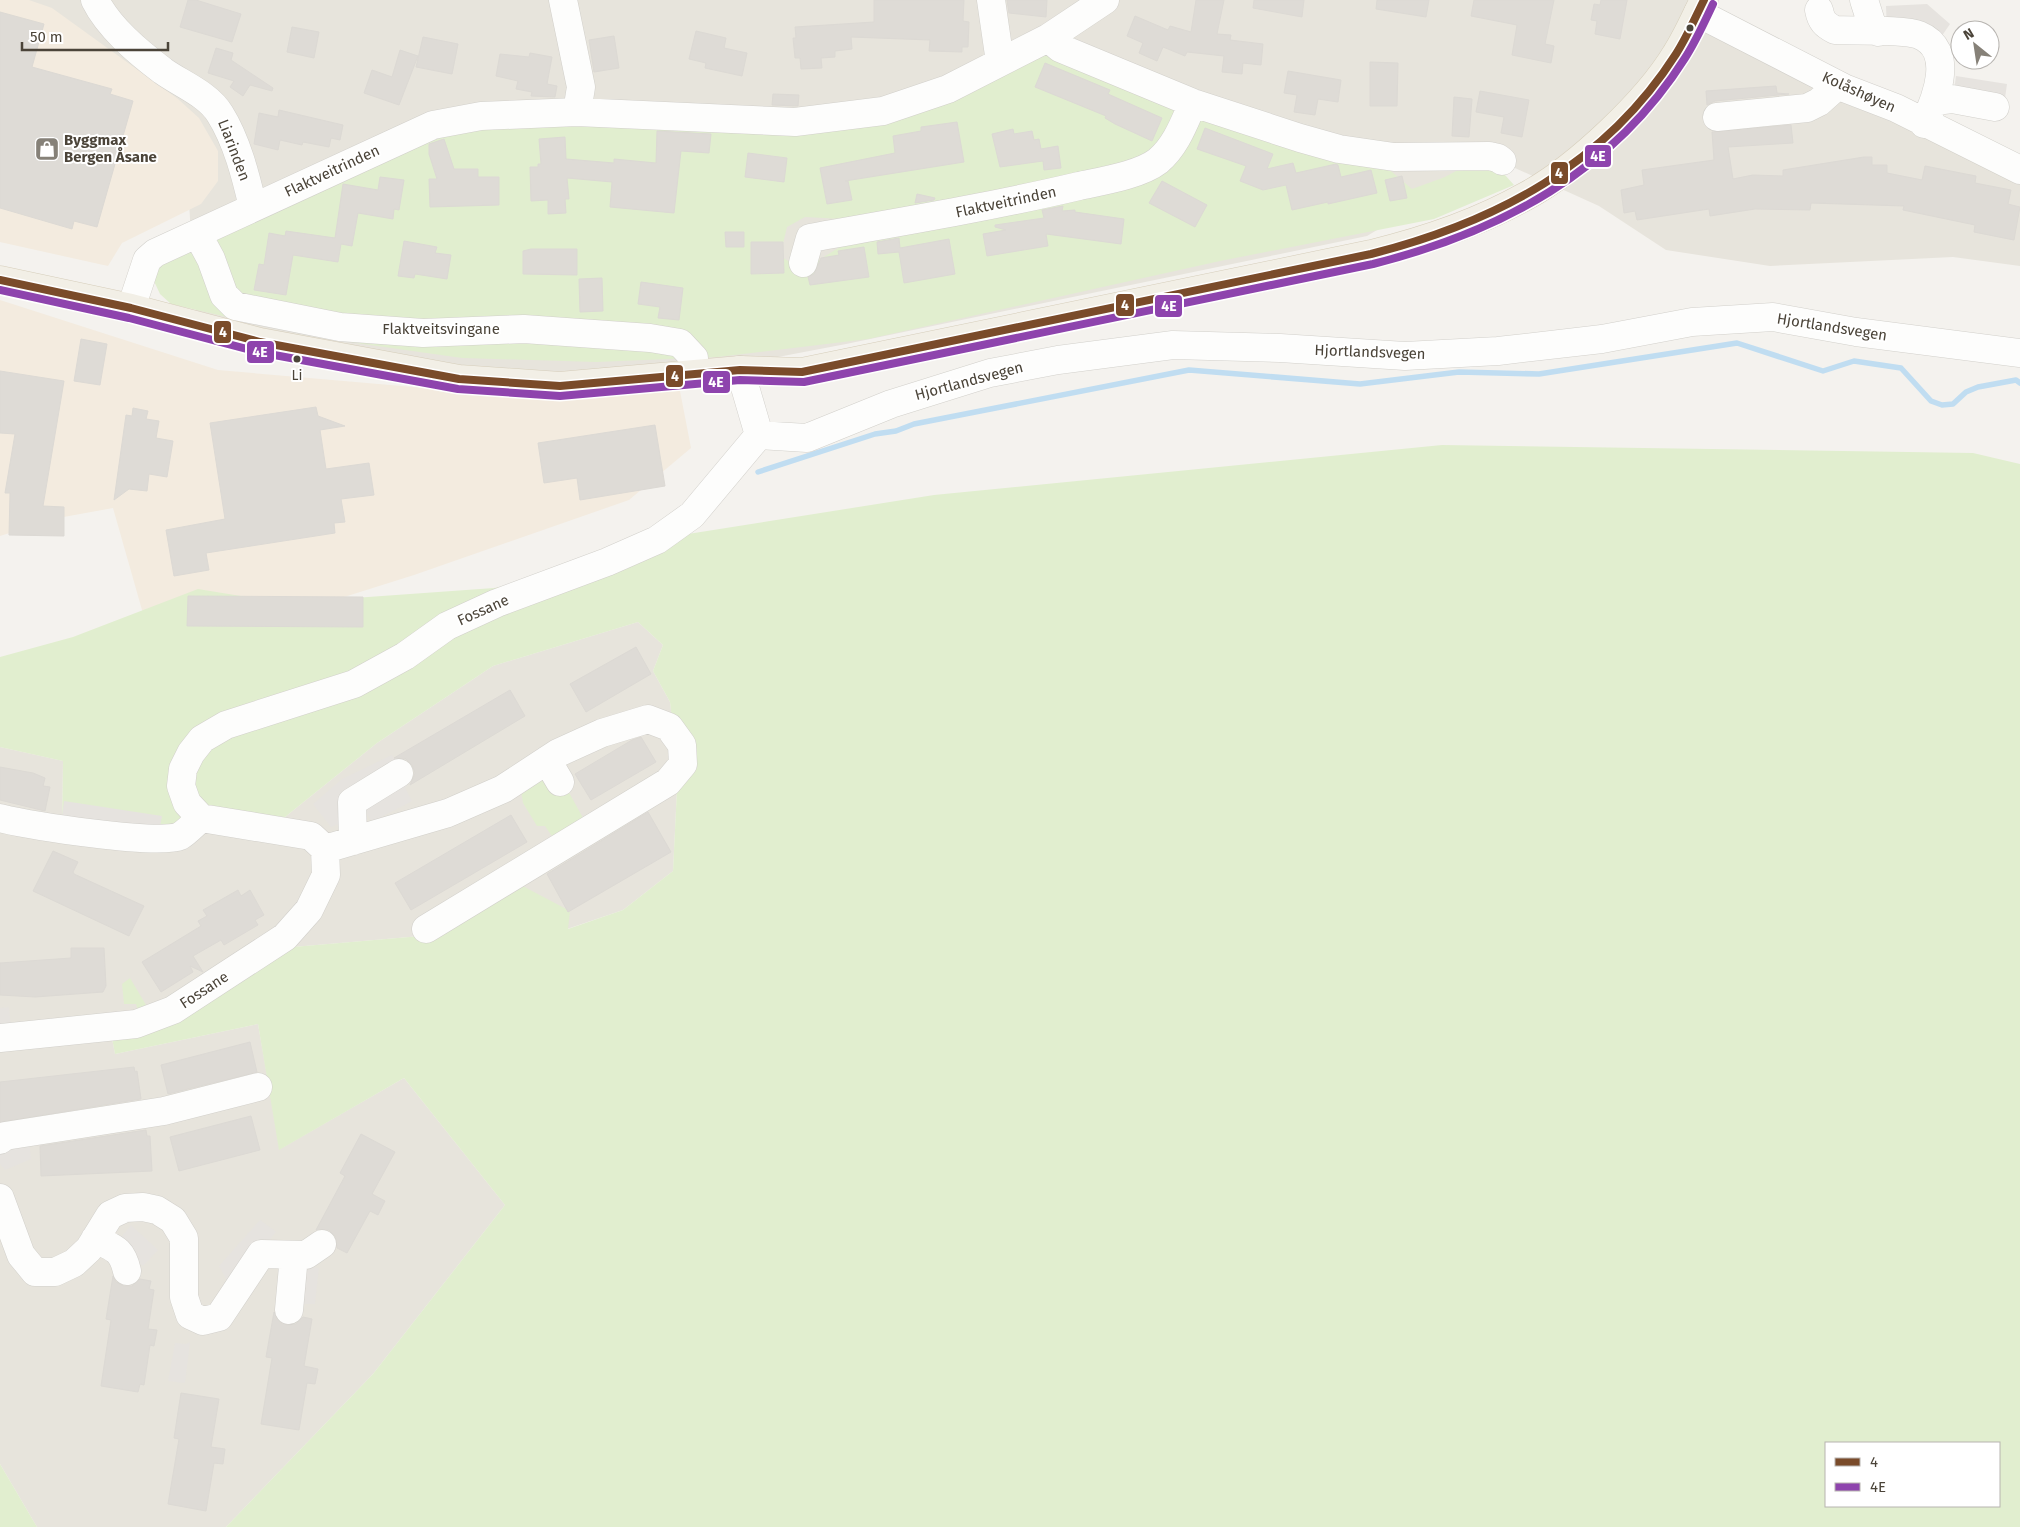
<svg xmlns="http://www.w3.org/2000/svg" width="2020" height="1527" font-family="'Fira Sans',sans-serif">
	<rect width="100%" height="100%" fill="#f4f2ee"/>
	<path fill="#e7e4dc" d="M2 0H1696L2020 181V266L1953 257 1770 266 1666 250 1599 206 1495 159 1367 236 846 344 642 383 510 389 197 332 189 202Z
		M638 622 663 645 653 671 670 702 678 768 674 851 673 871 623 910 567 929 421 936 258 950 111 1033 115 1054 258 1024 280 1149 404 1078 505 1205 373 1374 226 1527H37L0 1464V747L63 761 62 829 206 811 285 817 377 743 493 666Z"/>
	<path fill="#f3ebdf" d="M0 0H29L52 8 178 99 199 118 218 151V181L201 204 122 243 108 266 0 242Z
		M0 300 218 370 506 395 680 391 691 448 629 500 414 575 268 621 144 617 113 508 58 518 0 536Z"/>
	<path fill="#e1eecf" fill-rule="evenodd" d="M1045 52 1174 104 1175 129 1154 159 880 221 805 217 787 227 780 256 803 270 859 235 1147 176 1201 117 1385 166 1412 189 1445 177 1467 165H1496L1514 185 1434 219 1220 261 868 339 717 357 596 362 462 358 356 343 261 325 171 304 160 294 153 279 160 257 460 128 542 125 815 134 877 123Z
		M1442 445 1973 453 2020 464V1527H226L373 1374 505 1205 404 1078 279 1150 258 1024 115 1054 111 1033 258 950 421 936 517 883 570 911 568 929 623 910 673 871 678 768 670 702 653 671 663 645 638 622 493 666 377 743 285 817 206 811 167 842 62 829 63 761 0 747V657L73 637 198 589 284 603 494 588 587 572 688 534 934 495ZM1826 1443H1999V1506H1826Z
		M540 779 567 789 587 825 556 842 545 826H537L523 803 521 791Z
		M130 978 149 1010 139 1014 136 1004H124L122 984Z
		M0 1464 37 1527H0Z"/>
	<path fill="#e6e3df" d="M1927 4 1950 24 1935 46 1887 31 1886 6Z
		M1956 76 2007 84 2003 112 1952 106Z
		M392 755 410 783 405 788 412 801 372 822 367 814 331 827 313 804 342 779Z
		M64 801 162 816 159 832 62 816Z
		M9 1007 11 1029 0 1030V1008Z
		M29 1139 31 1159 5 1170 0 1164V1152Z
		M260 1220 276 1232 230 1286 219 1266Z
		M131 1225 158 1250 143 1266 117 1242Z
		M303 1266 319 1268 315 1304H298Z
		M190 1342 185 1383 168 1381 175 1343 186 1344Z"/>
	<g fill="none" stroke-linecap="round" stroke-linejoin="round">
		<path stroke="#c0ddf1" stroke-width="5.5" d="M758 472 875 434 896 431 914 424 1189 370 1360 384 1459 372 1539 374 1737 343 1823 371 1854 361 1901 368 1931 401 1942 405 1953 404 1966 392 1978 387 2016 380 2020 383"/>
	</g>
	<path fill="#dedbd6" stroke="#dcd9d4" d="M188 0H196L241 14 232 42 180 27Z
		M874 0H964L963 21 969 22 968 47H962V52L929 51 930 40 851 37 852 49 835 51V57L821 58 822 68 801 69 800 58H795L793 38H796L795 27 874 22Z
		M1007 0H1047L1046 17 1009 13Z
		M1196 0H1224L1217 34 1231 35 1230 40 1263 44 1261 65 1243 63 1242 74 1222 72 1224 56 1187 52 1185 56 1163 47 1157 61 1139 53 1143 43 1127 36 1135 16 1168 30 1170 26 1191 32Z
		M1254 0H1304L1302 17 1253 8Z
		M1377 0H1429L1426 17 1376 9Z
		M1474 0H1554L1545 44 1554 46 1551 63 1512 55 1517 25 1471 16Z
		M1601 0H1627L1620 39 1595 34 1597 21 1591 20 1594 4 1600 5Z
		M0 12 44 24 32 67 112 89 110 94 133 101 97 227 74 221 72 229 0 208Z
		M292 27 319 32 314 58 287 52Z
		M696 31 726 38 724 48 747 53 742 76 705 68 706 63 689 59Z
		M614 36 619 68 594 72 589 40Z
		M423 37 458 44 452 74 416 67Z
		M216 48 233 53 231 60 273 88 272 91 250 85 243 96 230 87 234 81 208 73Z
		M400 50 418 56 399 105 364 93 372 70 392 77Z
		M530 53 552 57 547 84 557 86 555 97 531 96 532 92 516 89 518 81 496 76 500 54 529 57Z
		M1370 62 1398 63 1397 106H1370Z
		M1045 63 1110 90 1108 94 1162 118 1152 141 1115 124 1105 118 1106 116 1035 87Z
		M1288 71 1341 80 1338 102 1318 99 1315 115 1294 112 1297 95 1284 93Z
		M1776 86 1777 93 1789 94 1715 101 1707 105 1706 91Z
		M1480 91 1529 100 1522 137 1501 133 1504 117 1476 112Z
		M773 94 799 95 798 106 772 105Z
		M1454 97 1472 99 1469 137 1452 136Z
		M279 110 343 125 340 140 331 138 329 147 303 142 302 145 280 140 278 150 254 144 259 113 278 117Z
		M957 122 964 162 845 181H848L852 200 827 204 820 168 895 153 893 136 921 131V127Z
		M1791 125 1793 143 1728 147 1733 179 1753 175 1783 176V170L1864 157H1872V165H1887V173L1922 180 1925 166 1976 176 1975 183 2011 190 2008 204 2020 207 2014 240 1974 232 1975 225 1903 210 1904 206 1811 203 1810 210 1755 209 1710 216 1709 209 1637 220 1635 211 1624 213 1621 190 1644 185 1642 170 1714 160 1712 132Z
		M1205 128 1273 154 1267 169 1293 163 1296 173 1336 164 1338 165 1341 177 1371 170 1377 193 1328 204V202L1292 210 1286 185 1263 190 1240 181 1246 166 1197 149Z
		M1013 129 1014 134 1032 131 1034 140 1039 139 1041 149 1058 146 1061 168 1044 170 1043 161 1000 167 992 134Z
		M657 131 711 134 709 153 681 151 674 213 610 207 612 182 567 178 569 199H565L566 213 548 214V200L531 201 530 167H538V164H541L539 139 565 137 566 159 614 163V159L656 163Z
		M444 139 454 169H478V177H499V205L430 207 429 179H437L429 154V144Z
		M748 153 787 158 784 182 745 177Z
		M1402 176 1407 198 1390 201 1385 180Z
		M380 177 404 180 399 210 394 209 393 219 358 213 352 246 341 244 338 262 293 255 286 295 254 290 259 264 264 265 269 233 285 236 286 231 335 238 343 184 378 190Z
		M1162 181 1207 205 1195 227 1149 203Z
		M917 194 935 198 934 200 915 203Z
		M1063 206 1062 211 1075 210V212L1124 219 1121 244 1046 234 1048 246 987 256 983 234 1006 230 995 227V225L1044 218 1042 210Z
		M725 232H744V247H726Z
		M899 238 900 248 949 239 955 274 904 283 899 252 878 254 877 242Z
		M404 241 437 247 435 253 451 255 447 279 415 274 414 278 398 276Z
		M751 242H783L784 273 751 274Z
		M864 247 869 277 810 285 808 277 814 274 821 258 839 255 838 251Z
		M531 249H577V275L523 274V251Z
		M602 278 603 311 580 312 579 279Z
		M641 282 683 288 679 320 658 318 660 307 638 304Z
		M81 339 107 344 100 385 74 381Z
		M0 371 64 381 43 506 64 507V536L9 535 10 493H5L15 434 0 433Z
		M316 407 318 416 345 426 320 430 326 469 369 463 374 495 341 499 345 522 334 523 335 533 206 553 209 570 174 576 166 530 225 519 210 423Z
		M133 408 148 411 146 419 159 421 156 438 173 441 167 477 149 474 147 491 129 489 114 500 126 415 132 416Z
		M655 425 665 486 580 500 577 478 544 483 538 443Z
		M188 596 363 597V627L187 626Z
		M636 647 651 674 586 712 570 684Z
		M510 690 525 716 410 785 415 773 412 765 406 759 394 758Z
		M641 737 656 762 591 800 575 774 632 740Z
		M0 767 33 773 45 778 43 786 50 787 45 811 0 800Z
		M648 812 671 852 568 912 547 874Z
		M511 815 527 842 411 910 395 883Z
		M53 851 78 862 73 872 74 874 144 906 129 936 33 891Z
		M238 890 241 896 250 890 264 915 255 920 258 925 224 945 221 940 193 956 203 972 190 966 193 972 161 992 142 962 201 926 198 921 207 916 203 910Z
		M71 948H104L106 986 103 992 35 997 0 995V963L71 958Z
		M250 1042 257 1072 168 1094 161 1065Z
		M134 1067 135 1072 137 1071 141 1099 0 1122V1082Z
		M251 1116 260 1150 179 1171 170 1137Z
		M146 1130 147 1136H150L152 1171 41 1176 40 1146Z
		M361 1134 395 1152 372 1194 385 1201 378 1215 370 1211 347 1253 337 1248 335 1236 329 1230H316L345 1176 340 1173Z
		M113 1276 116 1282 124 1286H132L140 1279 151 1281 149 1289 154 1290 148 1329 157 1330 154 1346 150 1345 144 1385 140 1384 138 1392 101 1386 111 1320 106 1319Z
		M274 1312 280 1322 287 1325 296 1324 303 1317 312 1319 304 1366 318 1369 315 1384 307 1383 299 1430 261 1424 272 1358 266 1357Z
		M181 1393 219 1399 211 1447 225 1449 223 1464 214 1463 206 1511 168 1504 179 1439 174 1438Z"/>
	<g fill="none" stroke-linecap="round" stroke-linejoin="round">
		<defs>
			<path id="minor" d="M95 0C109 28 138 52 163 71 181 84 208 94 220 114 237 141 246 177 253 207
				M563 0 581 87 577 112
				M991 0 1000 62
				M1864 0 1871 22 1878 32
				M1819 10C1821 21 1825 25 1835 30 1854 31 1905 29 1919 35 1956 50 1936 99 1924 124
				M1698 13 1844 88 1896 108 2020 170
				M1048 38 1060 48 1193 103 1300 138 1339 149 1394 157 1489 156 1498 158 1502 161
				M1935 101 1952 99 1995 107
				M1717 117 1807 108 1819 102 1838 85
				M198 235 211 259 224 295 235 306 340 327 423 333 524 329 650 338 680 343 694 358
				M803 263 810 238C900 222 990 207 1079 186 1102 181 1140 175 1158 161 1176 146 1184 123 1193 103
				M131 308 147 260 155 253 433 125 481 116 577 112 795 122 883 111 948 89 1048 38 1105 0
				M740 370 759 435
				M759 435 807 438 891 404 990 373 1058 360 1173 345 1280 348 1405 356 1498 351 1602 339 1692 322 1773 317 1856 332 2020 353
				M547 760 560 782
				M0 818C29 825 158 846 180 836 187 832 195 823 201 818
				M353 841 352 802 399 773
				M325 849 448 813 503 789 558 753 602 733 648 719 669 727 682 745 683 764 668 782 426 929
				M0 1038 136 1024 173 1010 285 937 309 910 326 875 325 849 311 836 201 818 187 803 181 786 183 769 191 753 202 739 226 725 354 684 405 656 447 626 497 603 607 562 657 540 692 515 759 435
				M0 1140 5 1136 164 1111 258 1087
				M0 1198 21 1255 35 1272H55L74 1263 89 1249 110 1215 125 1208 143 1207 157 1210 173 1220 184 1238V1297L190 1315 203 1321 219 1317 261 1254 306 1255 322 1244
				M95 1239C114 1248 122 1249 127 1271
				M289 1310 294 1256"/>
			<path id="major" d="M0 280 131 308 260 342 459 379 560 386 740 370 802 372 1371 254C1425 241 1478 223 1526 196 1576 169 1647 102 1676 54 1687 37 1695 18 1704 0"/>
		</defs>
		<use href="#minor" stroke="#d2d0cb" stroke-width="29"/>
		<use href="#major" stroke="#d6cebb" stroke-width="29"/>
		<use href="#minor" stroke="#fdfdfc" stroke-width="28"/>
		<use href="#major" stroke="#f2efe6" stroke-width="28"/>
		<defs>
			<path id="bus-1" d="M0 280 131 308 260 342 459 379 560 386 740 370 802 372 1371 254C1496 222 1605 165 1676 54 1687 37 1695 18 1704 0"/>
			<path id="bus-2" d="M0 290 129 318 258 352 458 389 560 396 740 380 804 382 1373 264C1500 232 1613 172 1685 58 1696 41 1704 23 1713 4"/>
		</defs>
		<use href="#bus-1" stroke="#fff" stroke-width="11"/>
		<use href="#bus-2" stroke="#fff" stroke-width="11"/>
		<use href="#bus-1" stroke="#7a4b2a" stroke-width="8"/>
		<use href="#bus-2" stroke="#8e44ad" stroke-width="8"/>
	</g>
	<defs>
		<symbol id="shop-square" viewBox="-11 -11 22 22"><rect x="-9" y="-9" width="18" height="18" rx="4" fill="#868178" stroke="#fff"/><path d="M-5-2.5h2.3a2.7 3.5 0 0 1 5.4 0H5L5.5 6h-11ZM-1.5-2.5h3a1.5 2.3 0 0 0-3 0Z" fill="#fff"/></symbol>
	</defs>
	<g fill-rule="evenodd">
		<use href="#shop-square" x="33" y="135" width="28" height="28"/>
	</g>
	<g fill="#4b4439" stroke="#fff" stroke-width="2">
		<circle cx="1690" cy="28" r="4.5"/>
		<circle cx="297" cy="359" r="4.5"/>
	</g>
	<g text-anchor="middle" stroke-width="4" stroke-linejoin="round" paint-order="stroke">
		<g font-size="14" fill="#4b4439" stroke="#fff">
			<text x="297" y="380">Li</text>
		</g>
		<g font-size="15" fill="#4b4439" stroke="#fff">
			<text transform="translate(1859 92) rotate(24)" y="5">Kolåshøyen</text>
			<text transform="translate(234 150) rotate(69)" y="5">Liarinden</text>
			<text transform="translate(332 171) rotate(-25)" y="5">Flaktveitrinden</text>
			<text transform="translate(1006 202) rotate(-12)" y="5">Flaktveitrinden</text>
			<text transform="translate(1832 327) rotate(9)" y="5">Hjortlandsvegen</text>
			<text x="441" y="334">Flaktveitsvingane</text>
			<text transform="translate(1370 352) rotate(2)" y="5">Hjortlandsvegen</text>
			<text transform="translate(969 381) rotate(-15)" y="5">Hjortlandsvegen</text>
			<text transform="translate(483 610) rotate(-24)" y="5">Fossane</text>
			<text transform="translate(204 990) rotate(-33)" y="5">Fossane</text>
		</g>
		<g font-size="15" font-weight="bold" fill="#4b4439" stroke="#fff" text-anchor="start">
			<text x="64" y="145">Byggmax<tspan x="64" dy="17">Bergen Åsane</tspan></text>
		</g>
	</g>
	<g stroke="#fff" stroke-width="2">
		<rect x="1584" y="144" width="28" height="24" rx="5" fill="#8e44ad"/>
		<rect x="1550" y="161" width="19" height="24" rx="5" fill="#7a4b2a"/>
		<rect x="1115" y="293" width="20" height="24" rx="5" fill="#7a4b2a"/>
		<rect x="1154" y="294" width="29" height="24" rx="5" fill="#8e44ad"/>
		<rect x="213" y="320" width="19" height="24" rx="5" fill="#7a4b2a"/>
		<rect x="246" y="340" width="29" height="24" rx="5" fill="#8e44ad"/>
		<rect x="665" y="364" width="19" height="24" rx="5" fill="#7a4b2a"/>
		<rect x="702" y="370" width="29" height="24" rx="5" fill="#8e44ad"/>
	</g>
	<g font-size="14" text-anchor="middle" font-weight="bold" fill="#fff">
		<text x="1598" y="161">4E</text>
		<text x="1559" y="178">4</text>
		<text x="1125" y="310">4</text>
		<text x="1169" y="311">4E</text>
		<text x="223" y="337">4</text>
		<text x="260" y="357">4E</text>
		<text x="675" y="381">4</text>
		<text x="716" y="387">4E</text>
	</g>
	<rect x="1825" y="1442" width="175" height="65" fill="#ffffff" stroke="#b7b4b0"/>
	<rect x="1835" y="1458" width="25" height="8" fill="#7a4b2a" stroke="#b7b4b0"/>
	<text x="1870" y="1467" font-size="15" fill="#4b4439">4</text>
	<rect x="1835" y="1483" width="25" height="8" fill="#8e44ad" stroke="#b7b4b0"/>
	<text x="1870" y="1492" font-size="15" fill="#4b4439">4E</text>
	<g transform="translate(1975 45) rotate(330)"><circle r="24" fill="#ffffff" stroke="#b7b4b0"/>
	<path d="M0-4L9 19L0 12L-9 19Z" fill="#868178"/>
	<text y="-8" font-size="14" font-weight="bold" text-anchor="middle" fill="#4b4439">N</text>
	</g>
	<path d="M22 42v8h146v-8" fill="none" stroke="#4b4439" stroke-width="2.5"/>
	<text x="30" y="42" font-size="15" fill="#4b4439" stroke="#ffffff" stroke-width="4" paint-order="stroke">50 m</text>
</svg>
